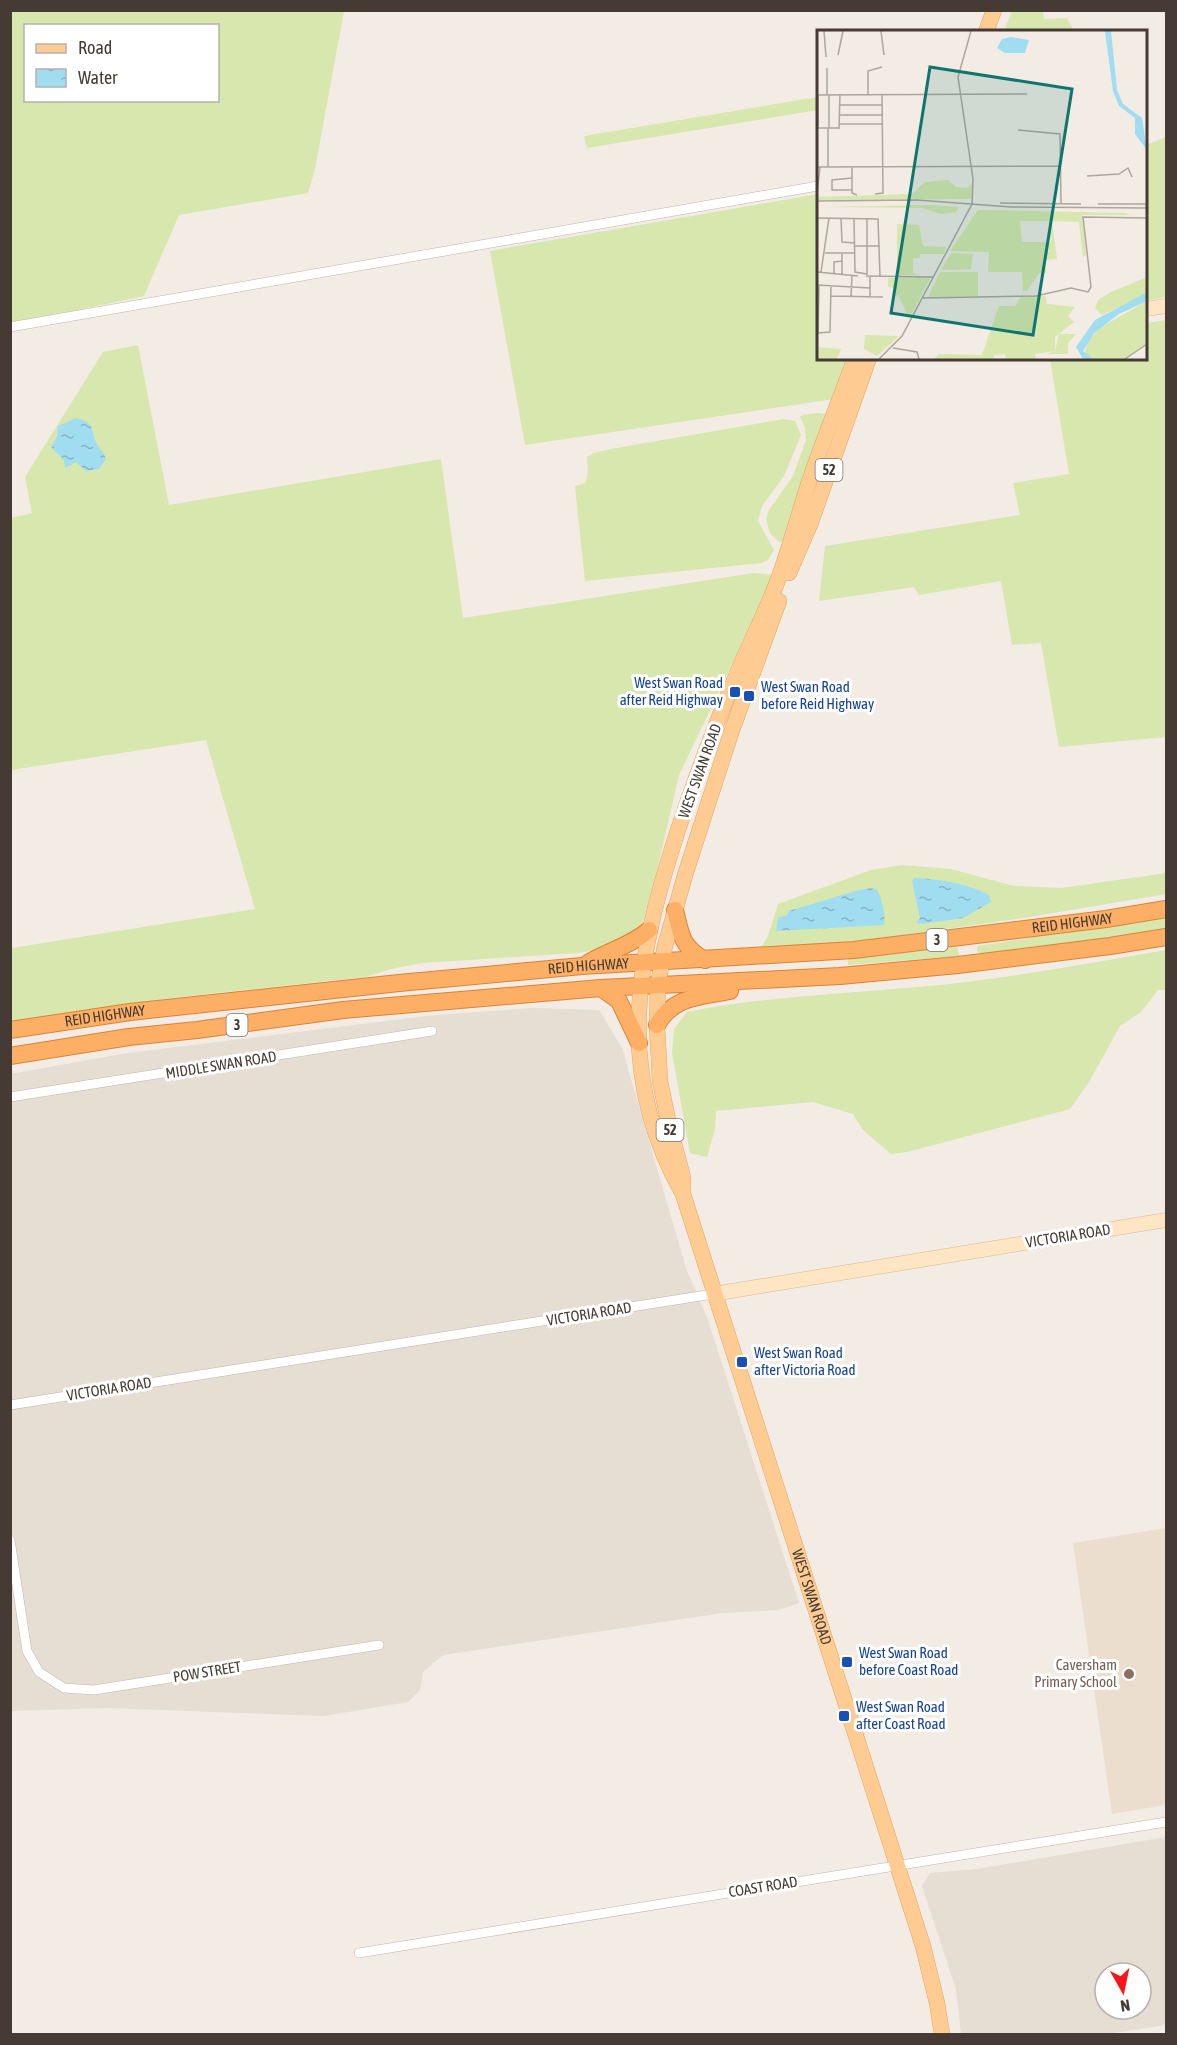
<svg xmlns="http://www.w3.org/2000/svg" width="1177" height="2045" font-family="'Asap Condensed',sans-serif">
	<defs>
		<pattern id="water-ripples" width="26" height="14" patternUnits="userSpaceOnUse" patternTransform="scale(1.5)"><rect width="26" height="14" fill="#a0ddf0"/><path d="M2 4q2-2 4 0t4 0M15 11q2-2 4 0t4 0" fill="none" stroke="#84b4c3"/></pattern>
	</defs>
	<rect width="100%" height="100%" fill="#f2ece5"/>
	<path fill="#e6ddd3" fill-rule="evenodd" d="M534 1008 599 1010 622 1048 686 1268 708 1320 799 1603 779 1610 722 1613 443 1655 423 1672 420 1690 408 1702 324 1716 106 1708 11 1711 10 1074 128 1053 435 1015Z
		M1166 1837V2025L1107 2034H961L956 1989 922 1886 930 1873 977 1869ZM1105 1973H1141V2009H1105Z"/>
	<path fill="#ecdece" d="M1166 1528V1805L1112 1814 1073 1543Z"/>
	<path fill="#d7e7ad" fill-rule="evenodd" d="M10 11H344L315 169 308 193 179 215 144 296 11 324ZM26 26H218V100H26Z
		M1012 11H1043L1044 19 1067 18 1074 31H1004Z
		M818 97V110L587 148 584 136Z
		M1166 137V297L1146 301V145Z
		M818 194V358L850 359 834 399 525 445 490 251Z
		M1166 320V737L1059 747 1041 643 1012 645 1001 581 919 595 914 587 819 601 825 546 1020 515 1013 483 1069 474 1050 359 1146 358V323Z
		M138 345 169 505 441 459 463 618 754 573 775 575 679 775 655 879 642 926 608 948 578 953 422 963 391 969 365 977 171 998 11 1023 10 944 12 948 255 909 206 740 11 770V518L32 513 25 477 103 352Z
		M817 413 828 414 783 541 779 542 770 533 766 519 769 510 793 476 806 440 805 428 800 417 802 415Z
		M784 419 795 421 801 435 784 476 762 506 758 521 774 550 768 560 761 563 585 581 575 486 585 483 588 474 587 457 594 453 611 449Z
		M902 865 951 869 1014 886 1061 888 1166 873V894L1024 918 867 940 761 948 768 936 778 904 871 870Z
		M1166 913V929L992 954 979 953 977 951V946L1029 938 1030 936Z
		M957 947 959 956 848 965V959Z
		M1166 950V990H1158L1141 1012 1120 1026 1089 1082 1070 1109 907 1152 891 1154 863 1130 853 1114 813 1102 716 1111 715 1129 707 1157 690 1153 672 1053 674 1029 687 1012C763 997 841 994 918 987 1001 980 1084 964 1166 950Z"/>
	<path fill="url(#water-ripples)" d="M76 418C95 423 90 427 96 442 99 449 104 452 106 459L99 469 86 471 76 462 65 468 64 460 51 447 57 437 58 426Z
		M914 878C940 879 966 883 989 895L991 902 963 918 921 924 916 923 920 918 912 881Z
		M871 888 877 890C882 901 886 912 884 925L776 931 778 918 787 915 789 911 859 890Z"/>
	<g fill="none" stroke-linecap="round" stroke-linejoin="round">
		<defs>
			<path id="street" d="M10 327 818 186
				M10 1097 432 1031
				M10 1405 713 1294
				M10 1540 27 1651 39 1672 64 1688 94 1690 379 1645
				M359 1953 1166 1822"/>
			<path id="secondary" d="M1146 309 1166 306
				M713 1294 1166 1220"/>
			<g id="primary">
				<path d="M986 32 994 10"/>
				<path id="s1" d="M855 358C840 400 823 440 809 482 799 513 790 546 779 577 766 613 748 646 734 681 713 730 695 780 678 830 637 956 613 1072 683 1194L923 1946 937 2003 942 2034"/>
				<path d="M789 573 811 522 869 358"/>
				<path d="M683 1188V1177L669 1125 660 1081 657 1025 658 984 665 946 686 872 731 733 779 601"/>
			</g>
			<g id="highway">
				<path d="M675 910C681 934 681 947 705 960"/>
				<path d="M588 963C608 951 630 946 649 930"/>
				<path d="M601 988 619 1001 639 1043"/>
				<path d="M657 1025C673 996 701 997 730 991"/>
				<path id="s2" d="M10 1030 130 1012 399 983 582 966 854 950 1106 919 1166 909"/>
				<path d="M10 1056 129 1037 197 1030 343 1010 601 988 840 976 958 965 1110 946 1166 937"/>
			</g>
		</defs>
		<use href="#street" stroke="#c1b5aa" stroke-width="10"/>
		<use href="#secondary" stroke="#d5ba96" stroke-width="15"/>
		<use href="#primary" stroke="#e3a662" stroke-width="16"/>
		<use href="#highway" stroke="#dc8235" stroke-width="18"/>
		<use href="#street" stroke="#fff" stroke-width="9"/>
		<use href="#secondary" stroke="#fee5c3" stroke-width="14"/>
		<use href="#primary" stroke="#fecc92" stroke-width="15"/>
		<use href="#highway" stroke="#fdb065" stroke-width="16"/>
	</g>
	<g fill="#1a4fb4" stroke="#fff" stroke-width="2">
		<rect x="729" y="686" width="12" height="12" rx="3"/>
		<rect x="743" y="690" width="12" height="12" rx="3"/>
		<rect x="736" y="1356" width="12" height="12" rx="3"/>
		<rect x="841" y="1656" width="12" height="12" rx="3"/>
		<rect x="838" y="1710" width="12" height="12" rx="3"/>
	</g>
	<circle fill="#8d6e63" stroke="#fff" stroke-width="2" cx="1129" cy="1674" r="6"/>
	<g text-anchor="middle" stroke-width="6" stroke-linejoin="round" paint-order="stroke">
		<g fill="#fff" stroke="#7d7671" stroke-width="1.5">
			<rect x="815.5" y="459" width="27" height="22" rx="4.5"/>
			<rect x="926.5" y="929" width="21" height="22" rx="4.5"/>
			<rect x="226.5" y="1014" width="21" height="22" rx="4.5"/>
			<rect x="656.5" y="1119" width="27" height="22" rx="4.5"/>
		</g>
		<g font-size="14" font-weight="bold" fill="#453b34">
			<text x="829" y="475">52</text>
			<text x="937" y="945">3</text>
			<text x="237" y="1030">3</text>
			<text x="670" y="1135">52</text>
		</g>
		<g font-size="15" fill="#164399" stroke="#fff" text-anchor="start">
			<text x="723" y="688" text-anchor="end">West Swan Road<tspan x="723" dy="17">after Reid Highway</tspan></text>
			<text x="761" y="692">West Swan Road<tspan x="761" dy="17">before Reid Highway</tspan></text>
			<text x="754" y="1358">West Swan Road<tspan x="754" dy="17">after Victoria Road</tspan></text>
			<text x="859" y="1658">West Swan Road<tspan x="859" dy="17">before Coast Road</tspan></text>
			<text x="856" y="1712">West Swan Road<tspan x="856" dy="17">after Coast Road</tspan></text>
		</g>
		<g font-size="15" fill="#453b34" stroke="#fff">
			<text transform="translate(700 771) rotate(-70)" y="5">WEST SWAN ROAD</text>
			<text dy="5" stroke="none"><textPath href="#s2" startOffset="1068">REID HIGHWAY</textPath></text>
			<text dy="5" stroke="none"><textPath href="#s2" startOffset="582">REID HIGHWAY</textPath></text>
			<text dy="5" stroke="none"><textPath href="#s2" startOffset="96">REID HIGHWAY</textPath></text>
			<text transform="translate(221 1065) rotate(-9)" y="5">MIDDLE SWAN ROAD</text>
			<text transform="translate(1068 1236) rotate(-9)" y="5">VICTORIA ROAD</text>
			<text transform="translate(589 1314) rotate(-9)" y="5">VICTORIA ROAD</text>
			<text transform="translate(109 1389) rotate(-9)" y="5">VICTORIA ROAD</text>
			<text dy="5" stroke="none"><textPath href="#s1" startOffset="1304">WEST SWAN ROAD</textPath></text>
			<text transform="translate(207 1672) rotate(-9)" y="5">POW STREET</text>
			<text transform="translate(763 1887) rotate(-9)" y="5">COAST ROAD</text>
		</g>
		<g font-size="15" fill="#785e54" stroke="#fff" text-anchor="end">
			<text x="1117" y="1670">Caversham<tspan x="1117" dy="17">Primary School</tspan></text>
		</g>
	</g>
	<g transform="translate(817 30)">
		<rect width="330" height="330" fill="#f2ece5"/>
		<path d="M131 150 139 157 150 158 155 154 154 169 0 170V167L95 164 108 152ZM0 177 110 175 142 177 139 182 124 184 105 178ZM161 180 309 183 312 185H265L269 225 266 227 262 192 235 191 240 229 228 230 229 243H222L210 261H206L205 242H171L172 222 133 221ZM232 191 234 212H205L203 191ZM80 194 102 195 106 216 129 217 127 224H103V228H96V243L103 245H80ZM134 223 156 224 154 239 124 240ZM123 242H161V266L111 267ZM114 247 92 289 82 266 78 267V258L71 257V248ZM229 266 230 274 258 277 251 286 257 292 238 307V321L218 324 219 329H189L188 324 177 325V329H117L122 324 165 325 182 276H198L204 267ZM48 305 82 306 60 326 47 319ZM1 317 24 319 20 329H0Z" fill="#d7e7ad" fill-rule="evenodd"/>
		<path d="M330 247V263L285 285 278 278 281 270 294 262ZM242 304H259L251 313V324H229L238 321Z" fill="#d7e7ad"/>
		<path d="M330 271V314L308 329H276L267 324 271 311 281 299Z" fill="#d7e7ad"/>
		<path d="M288 1H294L300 60 306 74 325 88 330 120 318 104V88L302 76 296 61ZM194 7 212 10 208 23H188L180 18 185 9ZM330 262V271L302 284 277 303 266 321 276 329H266L259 317 278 290Z" fill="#a0ddf0"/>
		<path fill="none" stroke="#ada59e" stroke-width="1.5" d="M7 1 9 27M64 1 67 25M21 25 26 1M51 64V41L65 37M0 65 210 64M10 65V38M22 75H65M22 85H65M22 94H65M0 98V125M1 98V65M1 98H22M11 98V137M12 98V65M22 99 23 64M201 100 243 104 244 173M0 137 244 136M35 137V163L40 165M270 146 302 144 311 138 315 147M35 148 15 150V160H35M58 164 66 163 65 64M0 165 3 137M0 171 100 170 194 177 330 178M183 173 264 174M281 174H330M0 188 61 189 63 246M24 188 25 212 38 213M37 188 38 242 50 244V188M37 216H63M8 223H37M25 224V244M0 242 41 246M4 242 12 188M17 244V232L25 231M49 246 116 247M0 255 53 258M14 266 66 267M34 267 35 245M53 267V247M106 268 219 266 254 258 271 262 274 257 266 187 330 188M1 302 2 255M0 303 13 302 14 256M76 318 100 322 102 329M62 329 85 306 155 174 156 149 141 47 154 1M308 329 330 314"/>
		<path fill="#0f766e" fill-opacity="0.15" stroke="#0f766e" stroke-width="3" d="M113 37 255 59 216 305 74 283Z"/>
		<rect width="330" height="330" fill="none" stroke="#453b34" stroke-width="3"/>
	</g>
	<rect width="1177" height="2045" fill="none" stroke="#453b34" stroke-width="24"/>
	<rect x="24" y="24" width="195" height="78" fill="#ffffff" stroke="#b5b1ae" stroke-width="1.5"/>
	<rect x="36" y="44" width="30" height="9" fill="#fecc92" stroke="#b5b1ae" stroke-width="1.5"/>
	<text x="78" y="54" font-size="18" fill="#453b34">Road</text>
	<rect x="36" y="69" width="30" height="18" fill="url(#water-ripples)" stroke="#b5b1ae" stroke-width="1.5"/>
	<text x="78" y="84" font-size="18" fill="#453b34">Water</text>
	<g transform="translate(1123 1991) rotate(171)"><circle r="28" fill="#ffffff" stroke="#b5b1ae" stroke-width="1.5"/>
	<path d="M0-4.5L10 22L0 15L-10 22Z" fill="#f9151a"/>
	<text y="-9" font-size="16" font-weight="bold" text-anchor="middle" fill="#453b34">N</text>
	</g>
</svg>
